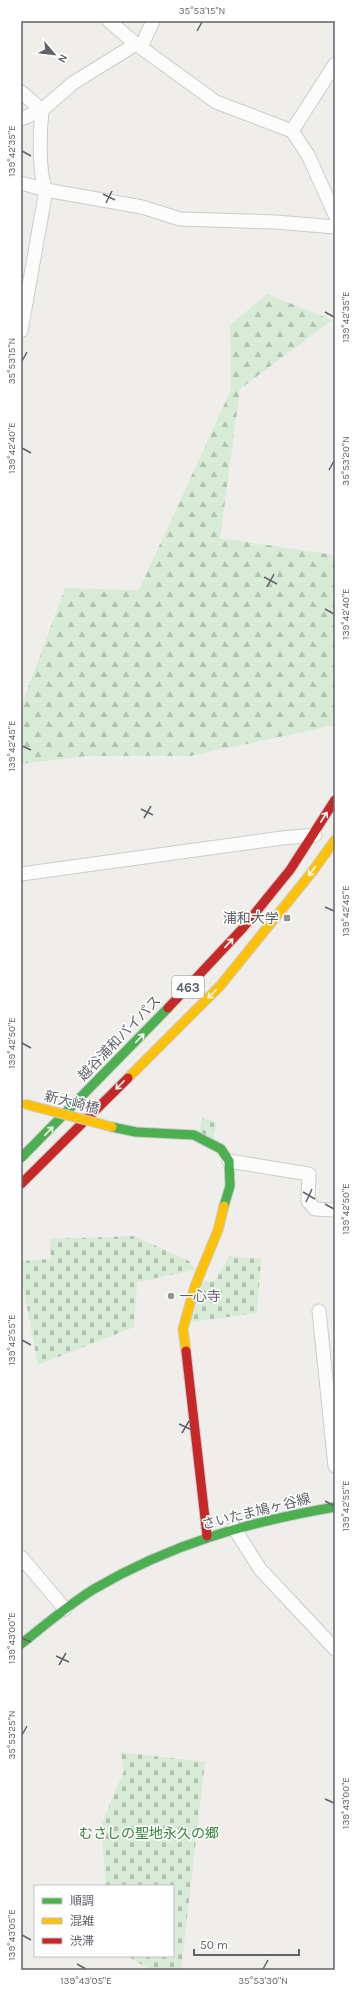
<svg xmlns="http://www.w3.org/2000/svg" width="356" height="1991" font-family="Karla,'Noto Sans JP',sans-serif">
	<defs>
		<pattern id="forest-firs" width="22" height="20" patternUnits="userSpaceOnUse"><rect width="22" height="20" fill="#d8ebd6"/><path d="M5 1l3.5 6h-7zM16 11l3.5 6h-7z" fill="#b2c2b1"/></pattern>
		<pattern id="cemetery-stones" width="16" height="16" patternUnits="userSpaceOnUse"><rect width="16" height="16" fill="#d8ebd6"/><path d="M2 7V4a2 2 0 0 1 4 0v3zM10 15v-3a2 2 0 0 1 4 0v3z" fill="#b2c2b1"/></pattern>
	</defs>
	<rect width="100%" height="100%" fill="#efeeea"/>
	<path fill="url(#forest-firs)" d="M267 294 332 320 240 389 220 538 335 555V725L190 756H86L21 764V707L65 588 139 590 231 390 230 325Z"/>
	<path fill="url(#cemetery-stones)" d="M202 1118 217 1122 213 1140 199 1132Z
		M134 1236 189 1261 195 1270 137 1282 134 1327 38 1365 21 1275V1261L51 1259 50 1239Z
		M229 1256 261 1259 257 1313 191 1322 202 1281H215Z
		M120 1752 205 1762 181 1970H151L127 1956H173V1886H106L101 1825 124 1771Z"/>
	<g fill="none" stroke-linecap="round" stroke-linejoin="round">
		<defs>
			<path id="street" d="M109 21 136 44 216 102 292 131 308 155 335 215
				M141 47 153 21
				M21 92 42 110 21 119
				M292 131 335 64
				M21 183 46 190 142 207 180 219 276 222 335 227
				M21 331 46 190C38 173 40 129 42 110L73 83 136 44
				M21 874 282 838 315 835
				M229 1161 309 1174 308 1201 315 1209 335 1210
				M319 1311 335 1466
				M234 1528 260 1569 335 1649
				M21 1557 65 1609"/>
			<path id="fast" d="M112 1127 136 1132 194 1135 221 1149 229 1161 230 1186 224 1206
				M21 1158 168 1008
				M21 1644C45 1625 68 1605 94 1589 171 1544 248 1522 335 1507"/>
			<path id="slow" d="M128 1078 220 986 312 872 335 840
				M186 1351 183 1329 195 1286 218 1230 224 1206"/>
			<path id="jam" d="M168 1008 242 929 290 870 335 800
				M21 1184 128 1078
				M186 1351 207 1536"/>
		</defs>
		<use href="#street" stroke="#cbcccc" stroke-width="15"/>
		<use href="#fast" stroke="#cacacb" stroke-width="11"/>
		<use href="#slow" stroke="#cacacb" stroke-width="11"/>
		<use href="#jam" stroke="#cacacb" stroke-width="11"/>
		<use href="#street" stroke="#fdfcfc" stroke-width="13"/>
		<use href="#fast" stroke="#4caf50" stroke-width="9"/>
		<use href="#slow" stroke="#ffc107" stroke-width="9"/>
		<use href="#jam" stroke="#c62828" stroke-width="9"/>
		<defs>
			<path id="slow-bridge" d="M25 1104 112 1127"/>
		</defs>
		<use href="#slow-bridge" stroke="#cacacb" stroke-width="11" stroke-linecap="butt"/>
		<use href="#slow-bridge" stroke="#ffc107" stroke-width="9"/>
	</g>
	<defs><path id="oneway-shaft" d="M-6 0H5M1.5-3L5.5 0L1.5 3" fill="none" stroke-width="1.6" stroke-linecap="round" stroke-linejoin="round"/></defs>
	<g stroke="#f6fbf6">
		<use href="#oneway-shaft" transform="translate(324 817) rotate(-57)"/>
		<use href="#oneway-shaft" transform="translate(312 871) rotate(127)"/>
		<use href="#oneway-shaft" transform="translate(229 943) rotate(-47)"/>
		<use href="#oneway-shaft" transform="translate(212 994) rotate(135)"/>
		<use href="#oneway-shaft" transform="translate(140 1038) rotate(-46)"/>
		<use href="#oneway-shaft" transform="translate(120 1085) rotate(135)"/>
		<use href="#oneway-shaft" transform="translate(49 1131) rotate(-46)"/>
	</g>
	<path fill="none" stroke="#5f6368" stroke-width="1.5" d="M197 31 202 22M22 151 31 156M103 194 115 200M106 203 112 191M325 312 334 317M22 361 27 352M22 448 31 453M329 470 334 461M264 577 277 584M267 587 274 574M325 609 334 614M22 746 31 750M141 809 153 815M144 818 151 806M325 907 334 911M22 1043 31 1048M303 1192 315 1199M306 1202 312 1189M325 1204 334 1209M22 1340 31 1345M179 1424 192 1430M182 1433 189 1421M325 1501 334 1506M22 1638 31 1642M56 1656 69 1662M59 1665 66 1653M22 1735 27 1726M325 1799 334 1803M22 1935 31 1940M77 1964 86 1969M263 1969 268 1960"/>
	<g fill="#919496" stroke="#fff" stroke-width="1.5">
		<rect x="283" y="914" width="8" height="8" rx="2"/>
		<circle cx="171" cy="1296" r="4"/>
	</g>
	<g text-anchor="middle" stroke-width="3" stroke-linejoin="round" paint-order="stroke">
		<rect fill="#fff" stroke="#8f9295" stroke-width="1" x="172" y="976" width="32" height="22" rx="3"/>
		<g font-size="13" font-weight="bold" fill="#5f6368">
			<text x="188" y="992">463</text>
		</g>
		<g font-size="14" fill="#5f6368" stroke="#fff" text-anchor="end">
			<text x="279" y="923">浦和大学</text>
			<text x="179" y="1301" text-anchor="start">一心寺</text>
		</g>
		<g font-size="14" fill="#5f6368" stroke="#fff">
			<text transform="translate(119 1038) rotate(-46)" y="5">越谷浦和バイパス</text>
			<text transform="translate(72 1102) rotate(14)" y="5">新大崎橋</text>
			<text transform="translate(256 1511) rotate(-14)" y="5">さいたま鳩ヶ谷線</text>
		</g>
		<g font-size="14" fill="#348238" stroke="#fff">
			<text x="149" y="1838">むさしの聖地永久の郷</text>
		</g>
	</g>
	<rect width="356" height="1991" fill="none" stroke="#ffffff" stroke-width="44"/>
	<rect x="34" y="1885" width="140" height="72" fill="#ffffff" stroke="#bfc1c3"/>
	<rect x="42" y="1898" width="20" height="6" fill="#4caf50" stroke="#bfc1c3"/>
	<text x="70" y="1905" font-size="12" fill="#5f6368">順調</text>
	<rect x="42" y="1918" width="20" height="6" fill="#ffc107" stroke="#bfc1c3"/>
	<text x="70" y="1925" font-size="12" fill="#5f6368">混雑</text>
	<rect x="42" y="1938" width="20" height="6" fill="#c62828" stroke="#bfc1c3"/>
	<text x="70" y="1945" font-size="12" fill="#5f6368">渋滞</text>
	<g transform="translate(54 54) rotate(118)" stroke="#ffffff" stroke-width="3" paint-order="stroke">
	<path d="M0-3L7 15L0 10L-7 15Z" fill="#5f6368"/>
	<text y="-6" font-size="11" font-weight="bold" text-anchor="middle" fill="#5f6368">N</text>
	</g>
	<path d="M194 1949v6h105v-6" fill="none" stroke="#5f6368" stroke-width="2"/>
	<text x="200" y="1949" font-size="12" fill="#5f6368" stroke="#ffffff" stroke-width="3" paint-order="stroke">50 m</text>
	<rect x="22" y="22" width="312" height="1947" fill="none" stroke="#5f6368" stroke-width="1.5"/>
	<g font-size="10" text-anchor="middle" fill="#5f6368">
		<text x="202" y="14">35°53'15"N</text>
		<text transform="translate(11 151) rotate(-90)" y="4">139°42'35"E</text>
		<text transform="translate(345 317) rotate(-90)" y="4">139°42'35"E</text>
		<text transform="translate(11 361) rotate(-90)" y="4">35°53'15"N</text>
		<text transform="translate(11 448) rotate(-90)" y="4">139°42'40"E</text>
		<text transform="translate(345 461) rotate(-90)" y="4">35°53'20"N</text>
		<text transform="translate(345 614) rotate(-90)" y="4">139°42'40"E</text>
		<text transform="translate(11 746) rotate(-90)" y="4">139°42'45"E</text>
		<text transform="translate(345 911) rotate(-90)" y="4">139°42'45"E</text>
		<text transform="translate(11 1043) rotate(-90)" y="4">139°42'50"E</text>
		<text transform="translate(345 1209) rotate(-90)" y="4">139°42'50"E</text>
		<text transform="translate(11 1340) rotate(-90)" y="4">139°42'55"E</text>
		<text transform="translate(345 1506) rotate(-90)" y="4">139°42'55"E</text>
		<text transform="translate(11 1638) rotate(-90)" y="4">139°43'00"E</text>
		<text transform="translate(11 1735) rotate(-90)" y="4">35°53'25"N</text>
		<text transform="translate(345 1803) rotate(-90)" y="4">139°43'00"E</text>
		<text transform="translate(11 1935) rotate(-90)" y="4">139°43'05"E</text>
		<text x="86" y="1984">139°43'05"E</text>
		<text x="263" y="1984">35°53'30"N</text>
	</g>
</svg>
